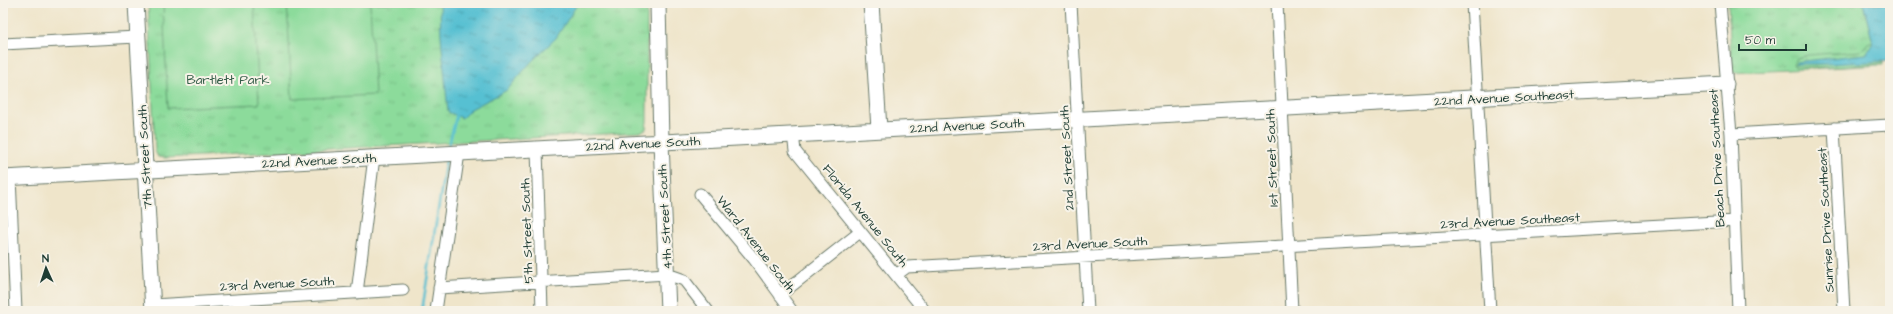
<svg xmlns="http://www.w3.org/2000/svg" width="1893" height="314" font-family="'Architects Daughter',sans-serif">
	<defs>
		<pattern id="grass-tufts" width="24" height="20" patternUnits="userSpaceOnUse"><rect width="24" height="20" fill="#8cdb9b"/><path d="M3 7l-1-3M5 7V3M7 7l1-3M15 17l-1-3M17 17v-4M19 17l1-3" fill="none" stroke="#78bd86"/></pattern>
		<pattern id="wetland-marsh" width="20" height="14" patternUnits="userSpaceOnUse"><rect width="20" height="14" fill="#8cdb9b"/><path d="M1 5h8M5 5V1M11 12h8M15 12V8" fill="none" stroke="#78bd86"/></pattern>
		<pattern id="water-ripples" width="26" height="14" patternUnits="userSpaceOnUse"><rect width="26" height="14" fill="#56c0d2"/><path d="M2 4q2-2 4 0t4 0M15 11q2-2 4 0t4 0" fill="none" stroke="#479dab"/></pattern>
	</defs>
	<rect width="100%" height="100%" fill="#f7f3e8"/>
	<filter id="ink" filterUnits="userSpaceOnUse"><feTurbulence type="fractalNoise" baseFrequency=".025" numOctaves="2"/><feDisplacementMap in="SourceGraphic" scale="8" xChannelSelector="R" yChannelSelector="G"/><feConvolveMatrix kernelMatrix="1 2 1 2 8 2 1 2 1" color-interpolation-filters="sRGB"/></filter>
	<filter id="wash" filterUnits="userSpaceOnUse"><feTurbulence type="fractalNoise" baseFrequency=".012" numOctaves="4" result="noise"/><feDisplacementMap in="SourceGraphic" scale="16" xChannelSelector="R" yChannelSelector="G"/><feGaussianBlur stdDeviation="0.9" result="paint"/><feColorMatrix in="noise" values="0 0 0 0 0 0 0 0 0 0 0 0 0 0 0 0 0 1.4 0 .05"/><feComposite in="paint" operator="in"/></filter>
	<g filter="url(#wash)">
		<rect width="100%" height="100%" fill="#efe5ca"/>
		<path fill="url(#grass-tufts)" stroke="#568c68" d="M148 3H647V121L646 129 640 132 165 158 158 157 155 151Z
			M1728 3H1863L1873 43 1883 61V65L1732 73Z"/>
		<path fill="url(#wetland-marsh)" stroke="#568c68" d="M1868 43H1873L1890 61H1883V63L1839 67H1795L1793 64 1796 58 1808 55 1861 51Z"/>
		<path fill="#8cdb9b" stroke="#568c68" d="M163 3H254L259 104 168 108Z
			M287 3H370L375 95 292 99Z"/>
		<path fill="url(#water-ripples)" stroke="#3a7e83" d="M440 3H578L556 38 531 62 507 90 471 109 462 118 448 112 441 36Z
			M1863 3H1890V61L1827 64H1795L1796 62 1866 54 1873 43Z"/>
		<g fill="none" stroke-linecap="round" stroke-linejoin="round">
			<path stroke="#56c0d2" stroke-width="2.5" d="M448 149 457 113
				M422 311 446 160"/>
		</g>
	</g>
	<g filter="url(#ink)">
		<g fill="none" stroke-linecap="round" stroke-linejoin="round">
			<defs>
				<path id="street" d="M1071 3 1088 311
					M1277 3 1292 311
					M1472 3 1490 311
					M1720 3 1731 134 1738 311
					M3 44 137 37
					M1834 128 1844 311
					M793 134 795 151 925 311
					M1731 134 1890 125
					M537 149 542 311
					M10 177 16 311
					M700 194 754 259 792 311
					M896 275 907 267 1734 221
					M439 288 667 274 684 280 708 311
					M357 293 374 157
					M780 295 860 232
					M153 305 403 290
					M436 311 459 153"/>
				<path id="secondary" d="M136 3 153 311
					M658 3 661 142 668 311
					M871 3 879 129
					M3 178 1726 84"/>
			</defs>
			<use href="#street" stroke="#687868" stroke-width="13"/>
			<use href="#secondary" stroke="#687868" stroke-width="17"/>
			<use href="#street" stroke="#fff" stroke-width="11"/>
			<use href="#secondary" stroke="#fff" stroke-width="15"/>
		</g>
	</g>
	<g text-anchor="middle" stroke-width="4" stroke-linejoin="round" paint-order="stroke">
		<g font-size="13" fill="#355d49" stroke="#f7f3e8">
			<text x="228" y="84">Bartlett Park</text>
		</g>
		<g font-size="13" fill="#1f3d34" stroke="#f7f3e8">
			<text transform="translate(1504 97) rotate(-3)" y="5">22nd Avenue Southeast</text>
			<text transform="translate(967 125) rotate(-3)" y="5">22nd Avenue South</text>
			<text transform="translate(643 143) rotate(-3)" y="5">22nd Avenue South</text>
			<text transform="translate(144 157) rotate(-93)" y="5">7th Street South</text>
			<text transform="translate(1066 158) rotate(-93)" y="5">2nd Street South</text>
			<text transform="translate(1271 158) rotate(-92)" y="5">1st Street South</text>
			<text transform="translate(1716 158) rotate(-93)" y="5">Beach Drive Southeast</text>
			<text transform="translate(319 160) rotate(-3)" y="5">22nd Avenue South</text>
			<text transform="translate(866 215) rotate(51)" y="5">Florida Avenue South</text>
			<text transform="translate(664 217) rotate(-93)" y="5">4th Street South</text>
			<text transform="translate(1510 220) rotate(-3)" y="5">23rd Avenue Southeast</text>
			<text transform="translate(1825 220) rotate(-93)" y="5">Sunrise Drive Southeast</text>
			<text transform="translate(526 231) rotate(-92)" y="5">5th Street South</text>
			<text transform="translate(1090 243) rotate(-3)" y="5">23rd Avenue South</text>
			<text transform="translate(757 244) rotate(52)" y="5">Ward Avenue South</text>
			<text transform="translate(277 283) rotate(-3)" y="5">23rd Avenue South</text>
		</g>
	</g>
	<rect width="1893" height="314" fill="none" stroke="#f7f3e8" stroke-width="16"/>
	<g transform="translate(46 268) rotate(357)" stroke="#f7f3e8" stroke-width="3" paint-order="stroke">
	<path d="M0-3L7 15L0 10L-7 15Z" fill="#1f3d34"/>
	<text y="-6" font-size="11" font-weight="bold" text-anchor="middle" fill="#1f3d34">N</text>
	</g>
	<path d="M1739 44v6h67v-6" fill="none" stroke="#1f3d34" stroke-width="2"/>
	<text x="1745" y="44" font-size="12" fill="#1f3d34" stroke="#f7f3e8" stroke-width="3" paint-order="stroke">50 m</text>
</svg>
